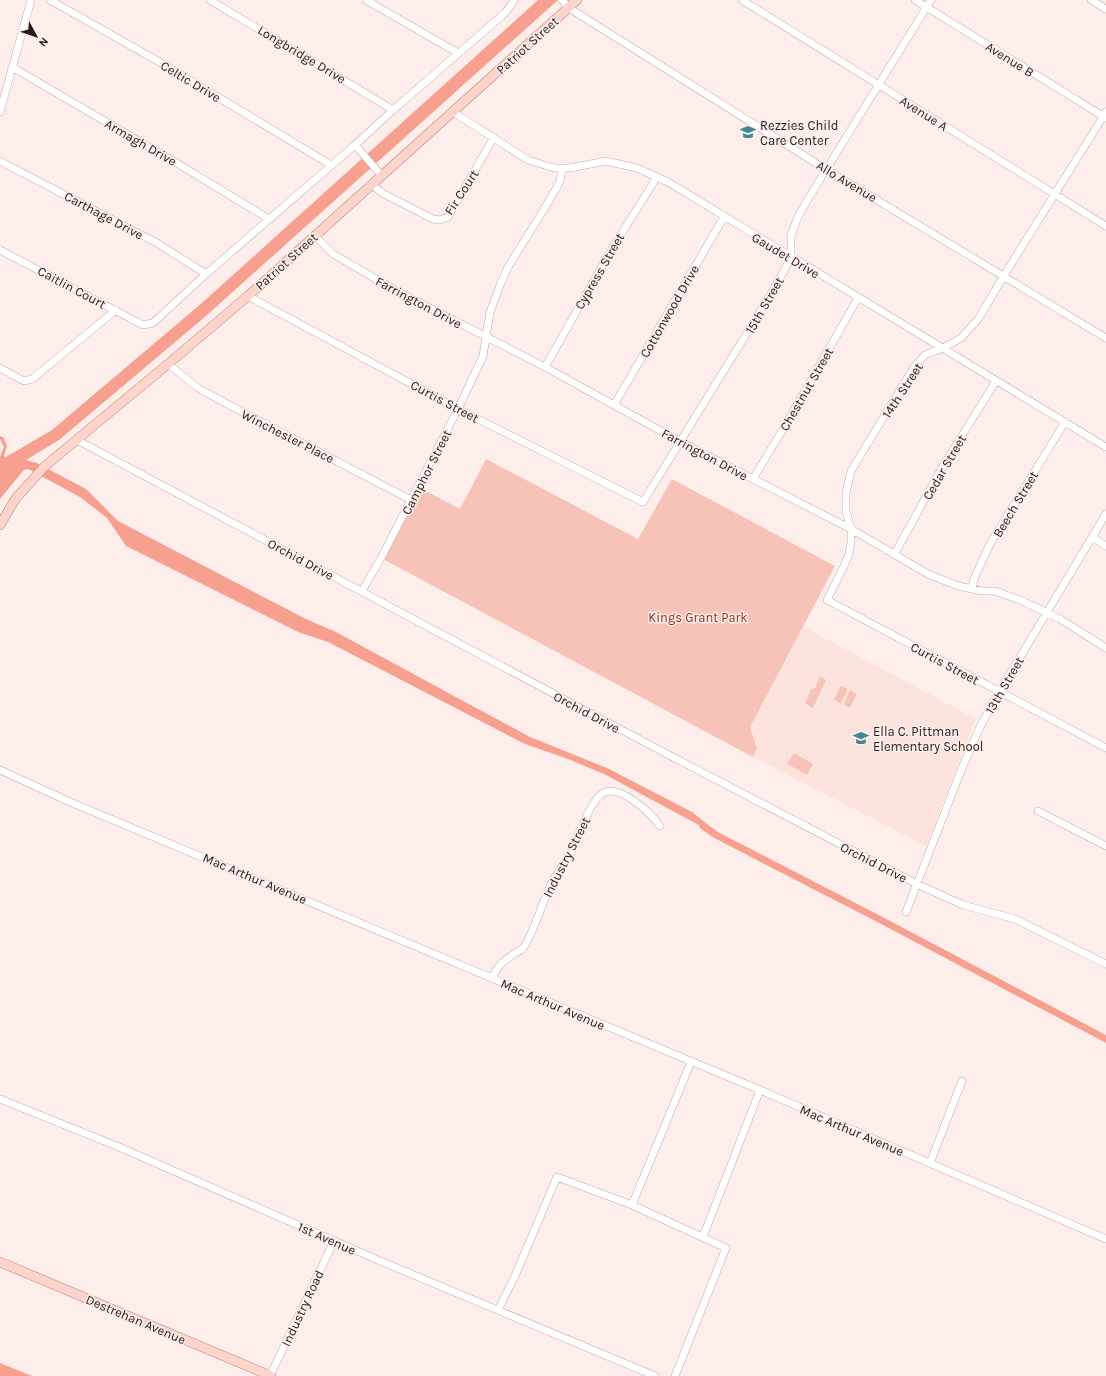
<svg xmlns="http://www.w3.org/2000/svg" width="1106" height="1376" font-family="Karla,sans-serif">
	<rect width="100%" height="100%" fill="#fdeeeb"/>
	<path fill="#fde3dd" d="M802 626 976 719 926 846 753 757 757 748 750 727Z"/>
	<path fill="#f7c3b8" d="M486 459 638 539 672 479 835 566 750 727 757 748 753 757 381 558 418 487 460 509Z
		M820 676 826 680 813 708 805 703 811 689 815 688Z
		M841 686 848 689 841 703 834 700Z
		M850 690 857 694 850 708 844 704Z
		M794 753 813 764 807 775 787 764Z"/>
	<path fill="#f7a08f" d="M538 0H558L206 316 59 440 26 460 37 463 86 489 118 521 306 619 336 632 530 737 607 768 692 812 712 828 710 831 604 774 568 759 525 744 328 642 298 632 126 546 107 518 80 497 30 470 26 469 23 471 0 499V457L4 447 0 439V436L3 437 7 446 4 456 6 457 52 430 203 302Z
		M0 1363 32 1376H0Z"/>
	<g fill="none" stroke-linecap="round" stroke-linejoin="round">
		<path stroke="#f7a08f" stroke-width="7" d="M703 826 716 835 879 919 1106 1039"/>
		<defs>
			<path id="minor" d="M50 0 163 64 331 165
				M210 0 393 110
				M366 0 458 53
				M562 0 569 8 827 170 1106 338
				M742 0 1106 226
				M915 0 1106 118
				M1091 0 1106 9
				M12 67 180 165 269 219
				M0 112 31 0
				M453 112 528 160 554 168H570L606 161 637 168 668 182 1106 447
				M1106 112 1003 277 979 318 961 338 943 348 925 355 914 367 851 471 846 493V511L851 529V542L849 554 845 564 827 600 1106 748
				M355 145 382 176
				M0 161 157 243 206 274
				M372 185 384 194 433 219 439 220 448 217 494 137
				M315 236 333 254 395 290 545 367 681 442 851 529 928 574 958 586 982 591H995L1020 600 1060 619 1106 648
				M0 250 143 325 153 323 206 274 355 145 393 110 505 13 511 5 514 0
				M248 296 458 409 643 502 771 294 791 258V236L797 219 808 199 931 0
				M168 364 198 388 231 406 411 500
				M545 367 612 249 657 177
				M0 368 24 381 32 379 116 310
				M614 405 724 217
				M77 440 667 754 917 884 963 905 1015 919 1106 964
				M753 479 785 426 858 298
				M1092 537 1106 546
				M894 555 943 466 996 381
				M972 589 974 579 990 544 1065 422
				M362 591 381 558 458 409 483 356 490 312 501 283 508 267 543 211 560 182 562 168
				M0 770 70 802 760 1090 1106 1239
				M1038 811 1106 846
				M906 912 962 768 980 727 999 692 1106 514
				M492 978C497 966 503 961 514 954 517 952 522 950 524 947 536 928 542 902 552 882 556 873 564 866 569 857 576 843 590 800 603 793 619 783 651 813 660 826
				M0 1099 119 1147 378 1260 655 1376
				M930 1163 962 1081
				M632 1205 691 1062
				M703 1237 760 1090
				M498 1310 515 1276 557 1177 632 1205 726 1248 675 1376
				M270 1376 334 1241"/>
			<path id="major" d="M0 525 16 498 45 466 168 364 248 296 577 0
				M0 1262 271 1376"/>
		</defs>
		<use href="#minor" stroke="#c2aba6" stroke-width="8"/>
		<use href="#major" stroke="#af8077" stroke-width="10"/>
		<use href="#minor" stroke="#fff" stroke-width="7"/>
		<use href="#major" stroke="#fdd4cb" stroke-width="9"/>
	</g>
	<defs>
		<symbol id="school-bare" viewBox="-9 -9 18 18"><path d="M0-5L7-2L0 1L-7-2ZM-4 1L0 2.5L4 1V4Q0 6-4 4Z" fill="#418693" stroke="#fdeeeb" stroke-width="2.5" paint-order="stroke"/></symbol>
	</defs>
	<g fill-rule="evenodd">
		<use href="#school-bare" x="737" y="121" width="22" height="22"/>
		<use href="#school-bare" x="850" y="727" width="22" height="22"/>
	</g>
	<g text-anchor="middle" stroke-width="3" stroke-linejoin="round" paint-order="stroke">
		<g font-size="13" fill="#231b19" stroke="#fdeeeb">
			<text transform="translate(527 45) rotate(-42)" y="5">Patriot Street</text>
			<text transform="translate(302 54) rotate(31)" y="5">Longbridge Drive</text>
			<text transform="translate(1010 59) rotate(32)" y="5">Avenue B</text>
			<text transform="translate(191 81) rotate(31)" y="5">Celtic Drive</text>
			<text transform="translate(924 113) rotate(32)" y="5">Avenue A</text>
			<text transform="translate(141 142) rotate(30)" y="5">Armagh Drive</text>
			<text transform="translate(847 181) rotate(31)" y="5">Allo Avenue</text>
			<text transform="translate(461 192) rotate(-57)" y="5">Fir Court</text>
			<text transform="translate(104 215) rotate(28)" y="5">Carthage Drive</text>
			<text transform="translate(786 255) rotate(31)" y="5">Gaudet Drive</text>
			<text transform="translate(286 261) rotate(-42)" y="5">Patriot Street</text>
			<text transform="translate(599 271) rotate(-60)" y="5">Cypress Street</text>
			<text transform="translate(72 287) rotate(28)" y="5">Caitlin Court</text>
			<text transform="translate(419 302) rotate(28)" y="5">Farrington Drive</text>
			<text transform="translate(764 305) rotate(-60)" y="5">15th Street</text>
			<text transform="translate(669 311) rotate(-60)" y="5">Cottonwood Drive</text>
			<text transform="translate(806 389) rotate(-60)" y="5">Chestnut Street</text>
			<text transform="translate(902 390) rotate(-57)" y="5">14th Street</text>
			<text transform="translate(445 401) rotate(28)" y="5">Curtis Street</text>
			<text transform="translate(288 436) rotate(27)" y="5">Winchester Place</text>
			<text transform="translate(705 454) rotate(28)" y="5">Farrington Drive</text>
			<text transform="translate(944 467) rotate(-60)" y="5">Cedar Street</text>
			<text transform="translate(426 472) rotate(-63)" y="5">Camphor Street</text>
			<text transform="translate(1015 504) rotate(-59)" y="5">Beech Street</text>
			<text transform="translate(301 559) rotate(28)" y="5">Orchid Drive</text>
			<text transform="translate(945 663) rotate(28)" y="5">Curtis Street</text>
			<text transform="translate(1004 685) rotate(-60)" y="5">13th Street</text>
			<text transform="translate(587 712) rotate(28)" y="5">Orchid Drive</text>
			<text transform="translate(566 857) rotate(-63)" y="5">Industry Street</text>
			<text transform="translate(874 862) rotate(27)" y="5">Orchid Drive</text>
			<text transform="translate(255 878) rotate(23)" y="5">Mac Arthur Avenue</text>
			<text transform="translate(553 1004) rotate(23)" y="5">Mac Arthur Avenue</text>
			<text transform="translate(852 1130) rotate(23)" y="5">Mac Arthur Avenue</text>
			<text transform="translate(327 1238) rotate(24)" y="5">1st Avenue</text>
			<text transform="translate(302 1308) rotate(-65)" y="5">Industry Road</text>
			<text transform="translate(136 1319) rotate(23)" y="5">Destrehan Avenue</text>
		</g>
		<g font-size="13" fill="#231b19" stroke="#fdeeeb" text-anchor="start">
			<text x="760" y="130">Rezzies Child<tspan x="760" dy="15">Care Center</tspan></text>
			<text x="873" y="736">Ella C. Pittman<tspan x="873" dy="15">Elementary School</tspan></text>
		</g>
		<g font-size="13" fill="#922e1f" stroke="#fdeeeb">
			<text x="698" y="622">Kings Grant Park</text>
		</g>
	</g>
	<g transform="translate(36 36) rotate(130)" stroke="#fdeeeb" stroke-width="3" paint-order="stroke">
	<path d="M0-3L7 15L0 10L-7 15Z" fill="#231b19"/>
	<text y="-6" font-size="11" font-weight="bold" text-anchor="middle" fill="#231b19">N</text>
	</g>
</svg>
